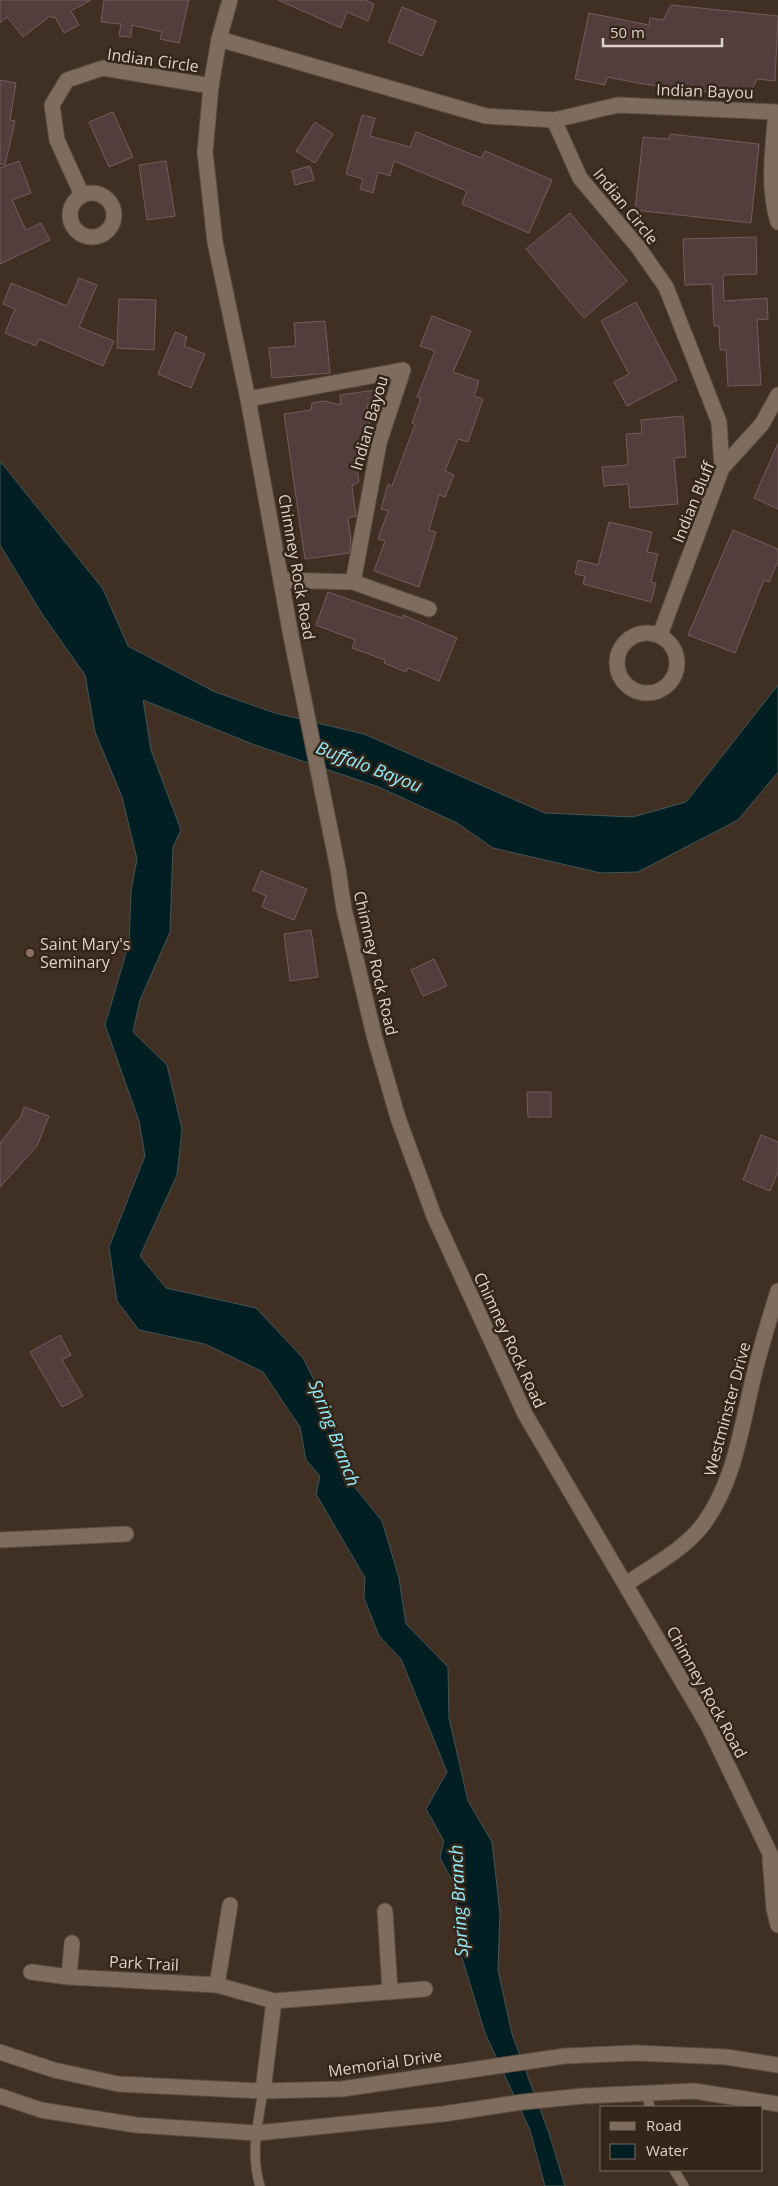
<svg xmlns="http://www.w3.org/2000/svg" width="778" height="2186" font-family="'Open Sans',sans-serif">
	<rect width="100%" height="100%" fill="#403024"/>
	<path fill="#011e22" stroke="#435455" d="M0 461 103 589 128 646 215 692 275 713 364 734 545 813 633 817 686 802 778 685V772L738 820 638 872 601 873 493 848 457 823 379 787 255 745 143 700 151 750 181 830 173 847 170 932 140 1000 133 1032 167 1065 182 1129 177 1175 140 1256 166 1288 256 1308 303 1358 328 1408 349 1480 382 1521 399 1578 406 1624 448 1667 449 1718 468 1801 492 1842 500 1913 498 1970 512 2034 549 2133 565 2186H545L530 2130 485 2033 455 1935 457 1890 440 1858 444 1841 426 1809 447 1772 401 1659 379 1636 364 1598 365 1578 316 1494 320 1476 306 1460 300 1427 263 1372 205 1344 139 1330 117 1301 109 1247 145 1156 139 1121 105 1025 129 943 131 891 137 859 122 797 95 732 85 675 42 614 0 545Z"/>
	<path fill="#533e3d" stroke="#745d5c" d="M0 0H91L71 11 79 25 64 33 55 17 52 18 50 16 23 37 7 17 0 23Z
		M104 0H189L179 43 160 39 162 32 132 25 131 37 119 36 121 24 101 22Z
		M278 0H366L374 4 368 21 347 12 341 28Z
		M671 5 778 16 775 81 757 79 748 97 643 84 607 77 605 85 575 79 589 13 649 25 650 18 663 20Z
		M402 7 436 21 422 56 388 42Z
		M0 80 16 83 10 120 15 121 5 165 0 164Z
		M113 112 133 157 109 167 89 122Z
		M362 115 375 118 370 136 410 147 416 132 481 158 485 151 552 180 529 233 462 204 467 191 394 161 390 176 378 172 373 193 360 189 363 179 346 174Z
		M315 122 333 134 315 163 296 151Z
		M670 134 759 144 751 223 635 210 643 137 669 139Z
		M19 161 31 193 12 200 26 230 41 223 50 240 0 264V168Z
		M166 161 175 216 147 220 139 165Z
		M310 166 314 180 295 185 292 171Z
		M570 213 627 281 584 318 526 249Z
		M756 237 757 274 723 275 724 301 767 298 768 319 757 320 761 385 728 386 726 350H720L719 326H714L712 284 685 285 683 239Z
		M79 278 97 285 79 327 114 341 103 366 39 339 36 346 5 333 15 309 3 304 11 283 67 306Z
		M119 299 156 300 154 350 117 348Z
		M636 302 677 380 627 406 614 382 629 374 601 321Z
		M432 316 471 331 453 372 479 381 474 396 483 399 468 442 458 439 445 471 454 475 445 497 439 495 429 530 436 532 419 587 374 571 385 541 378 539 388 511 381 509 388 484 392 486 415 424 412 423 421 398 417 397 435 351 420 346Z
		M325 321 330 373 272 378 269 348 296 346 294 323Z
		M175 332 187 337 184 346 205 354 191 388 158 374Z
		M375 390 377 403 367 405 370 425 364 458 365 466 357 467 359 482 352 486 356 516 348 518 351 540 349 553 305 559 284 414 311 410 312 403 324 401 341 405 340 395Z
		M683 416 686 457 674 458 678 504 630 508 628 484 604 486 602 467 628 465 626 434 642 433 641 420Z
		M778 443V509L754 498Z
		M609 522 652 532 647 552 658 554 651 582 656 583 651 602 583 584 585 576 575 574 578 560 598 565Z
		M733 530 778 549V562L769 582 764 580 735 653 688 635Z
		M328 592 402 618 403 615 457 638 439 681 408 668 406 672 384 663 385 660 352 648 355 640 316 625Z
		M261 871 307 889 294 920 262 907 266 896 253 890Z
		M311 930 318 977 290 981 284 934Z
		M434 959 447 986 423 996 411 970Z
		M527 1092H551V1117H528Z
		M24 1107 49 1116 37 1146 0 1187V1143L21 1116Z
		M761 1135 778 1142V1172L770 1191 743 1180Z
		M60 1335 71 1355 62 1360 83 1396 62 1407 30 1352Z"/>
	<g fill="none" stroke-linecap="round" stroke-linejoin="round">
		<defs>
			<path id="service" d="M646 2093 650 2107
				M674 2170 684 2186
				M260 2186C250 2154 258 2123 263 2091"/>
			<path id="minor" d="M219 39 486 116 554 120 618 105 776 112C773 147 767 187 778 222
				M554 120 580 178 638 247 666 287 719 422 722 468
				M70 215a22 22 0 1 1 44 0a22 22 0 1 1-44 0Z
				M82 195 57 140 52 105 67 80 103 68 211 86
				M248 399 403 370 379 443 353 582
				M282 580 353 582 429 609
				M617 663a30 30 0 1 1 60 0a30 30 0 1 1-60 0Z
				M660 635 722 468 762 424 778 395
				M0 1540 126 1534
				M626 1584C651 1567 683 1550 702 1526 734 1484 741 1429 753 1379 760 1349 769 1320 778 1291
				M385 1911 390 1991
				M31 1972 69 1977 217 1985 274 2001 425 1989
				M69 1977 72 1943
				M217 1985 230 1905
				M263 2091 274 2001"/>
			<path id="secondary" d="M230 0 219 39 211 86 205 152 215 242 248 399 291 636 338 869 344 909 374 1035 398 1118 434 1216 525 1414 709 1727 778 1870
				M770 1858 774 1909 778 1925
				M0 2052 54 2070 118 2084 263 2091 342 2089 565 2056 636 2053 726 2057 778 2065
				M0 2096 41 2110 136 2125 257 2133 443 2114 523 2102 583 2096 694 2091 778 2104"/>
		</defs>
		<use href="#service" stroke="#594c41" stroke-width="11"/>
		<use href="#minor" stroke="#594c41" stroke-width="17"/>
		<use href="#secondary" stroke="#594c41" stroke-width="17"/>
		<use href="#service" stroke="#7e6c5e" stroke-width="9"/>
		<use href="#minor" stroke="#7e6c5e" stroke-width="15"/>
		<use href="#secondary" stroke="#7e6c5e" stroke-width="15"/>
	</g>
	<circle fill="#8d6e63" stroke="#35261a" stroke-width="2" cx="30" cy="953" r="5"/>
	<g text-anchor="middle" stroke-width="5" stroke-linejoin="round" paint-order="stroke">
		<g font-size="16" fill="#ddd2cb" stroke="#35261a">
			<text transform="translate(153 60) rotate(8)" y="6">Indian Circle</text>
			<text transform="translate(705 91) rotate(2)" y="6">Indian Bayou</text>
			<text transform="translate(626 206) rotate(51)" y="6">Indian Circle</text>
			<text transform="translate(369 423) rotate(-74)" y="6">Indian Bayou</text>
			<text transform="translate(693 502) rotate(-68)" y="6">Indian Bluff</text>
			<text transform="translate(297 567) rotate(80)" y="6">Chimney Rock Road</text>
			<text transform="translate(376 963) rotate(77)" y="6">Chimney Rock Road</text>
			<text transform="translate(510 1340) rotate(65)" y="6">Chimney Rock Road</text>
			<text transform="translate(727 1409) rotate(-75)" y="6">Westminster Drive</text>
			<text transform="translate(707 1692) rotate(61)" y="6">Chimney Rock Road</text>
			<text transform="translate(144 1963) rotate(3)" y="6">Park Trail</text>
			<text transform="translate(385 2063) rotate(-8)" y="6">Memorial Drive</text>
		</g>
		<g font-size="16" fill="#ddd2cb" stroke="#35261a" text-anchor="start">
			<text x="40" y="950">Saint Mary's<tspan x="40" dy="18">Seminary</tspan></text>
		</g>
		<g font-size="18" font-style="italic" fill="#90ebfb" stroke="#35261a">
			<text transform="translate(369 767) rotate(21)" y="6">Buffalo Bayou</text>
			<text transform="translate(334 1433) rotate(69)" y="6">Spring Branch</text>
			<text transform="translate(459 1901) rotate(-93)" y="6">Spring Branch</text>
		</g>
	</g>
	<rect x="600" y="2106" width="162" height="65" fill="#35261a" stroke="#786b61"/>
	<rect x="610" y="2122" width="25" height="8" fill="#7e6c5e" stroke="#786b61"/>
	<text x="646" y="2131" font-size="15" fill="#ddd2cb">Road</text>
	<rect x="610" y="2144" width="25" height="15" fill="#011e22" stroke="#786b61"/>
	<text x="646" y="2156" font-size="15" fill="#ddd2cb">Water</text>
	<path d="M603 38v8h119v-8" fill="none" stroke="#ddd2cb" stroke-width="2.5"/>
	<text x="610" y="38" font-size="15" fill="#ddd2cb" stroke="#35261a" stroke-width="4" paint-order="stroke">50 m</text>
</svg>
